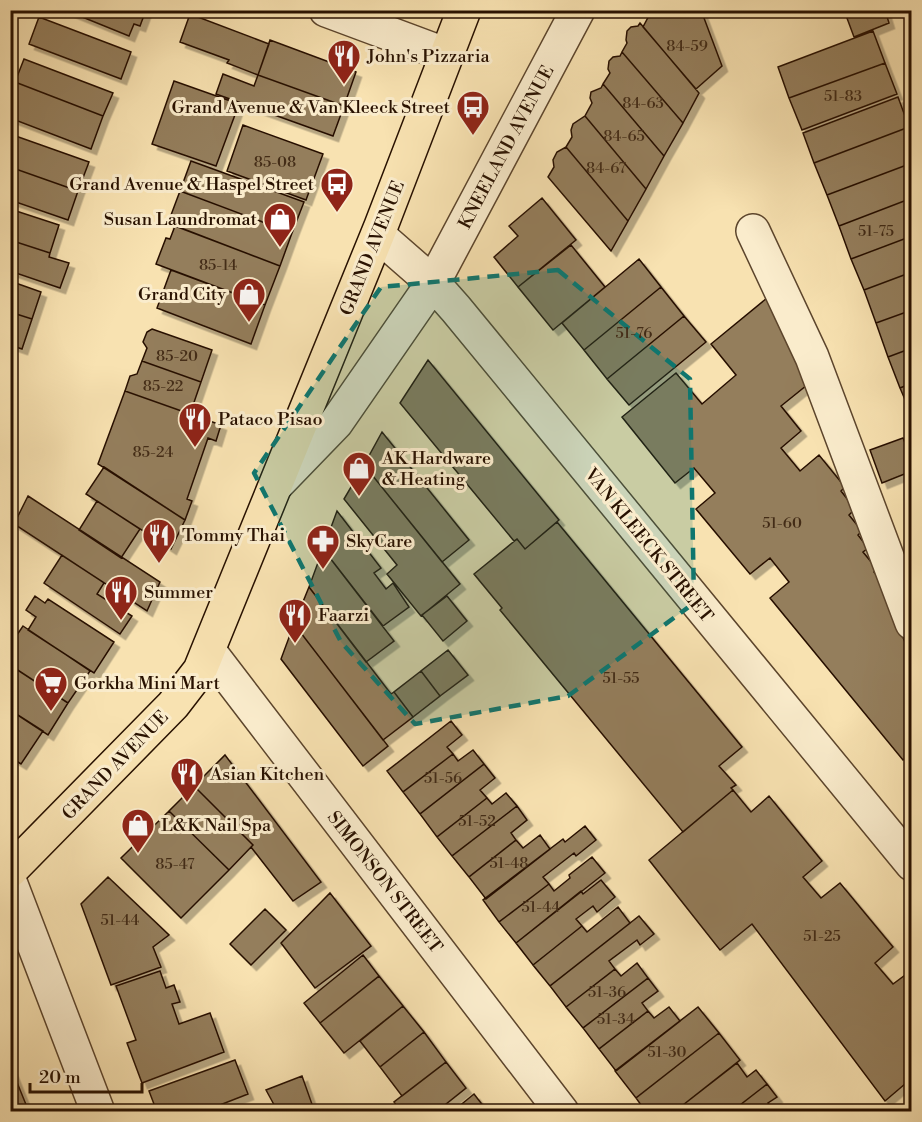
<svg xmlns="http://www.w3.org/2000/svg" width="922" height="1122" font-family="'Libre Bodoni',serif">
	<defs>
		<filter id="shadow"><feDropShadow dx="5.5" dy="5.5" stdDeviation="0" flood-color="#0004"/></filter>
	</defs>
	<rect width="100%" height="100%" fill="#f8e2b1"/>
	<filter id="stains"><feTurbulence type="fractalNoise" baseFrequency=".00333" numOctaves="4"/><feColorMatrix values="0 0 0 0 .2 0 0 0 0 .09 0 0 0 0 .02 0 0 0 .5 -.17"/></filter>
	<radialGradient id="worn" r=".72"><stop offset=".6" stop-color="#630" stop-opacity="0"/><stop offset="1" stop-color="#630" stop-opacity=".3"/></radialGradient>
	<path fill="#947e5c" stroke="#281100" stroke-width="1.5" filter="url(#shadow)" d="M65 10H146L140 26 134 24 129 36Z
		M652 10H701L722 66 696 89 643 27Z
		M844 10H885L889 23 854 37Z
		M190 14 269 44 258 75 227 63 229 60 180 42Z
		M39 17 131 52 121 79 29 44Z
		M640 23 699 93 683 123 622 52 627 43 626 40 627 31 631 27 638 26Z
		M873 31 885 63 789 98 778 67Z
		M270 40 356 72 344 106 258 75Z
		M622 52 683 123 664 156 603 84 610 73 608 69 609 61 613 57 620 56Z
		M24 59 113 93 103 116 15 82Z
		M885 63 897 94 802 130 789 98Z
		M223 74 254 86 258 75 344 106 333 136 216 94Z
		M174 81 239 104 216 166 152 144Z
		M15 82 103 116 91 149 10 118V94Z
		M603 84 664 156 646 189 585 116 592 103 590 98 591 92 601 88Z
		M898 97 909 127 814 163 803 133Z
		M585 116 646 189 628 221 566 147 572 137 571 130 573 124Z
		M243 125 323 154 306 200 227 171Z
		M909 127 912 132V163L827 195 814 163Z
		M10 134 89 162 78 191 10 167Z
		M566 147 628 221 611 251 548 177 554 167 553 160 557 152Z
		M191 161 304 202 292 233 180 191Z
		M912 163V198L839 226 827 195Z
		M10 167 78 191 68 220 10 200Z
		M180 191 292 233 280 266 168 223Z
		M542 198 576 240 518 287 494 257 518 236 509 226Z
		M912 198V236L851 259 839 226Z
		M10 209 59 225 50 253 10 240Z
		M175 226 280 266 265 305 156 264 166 238 170 239Z
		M912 236V272L864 290 851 259Z
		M10 240 50 253 49 257 69 263 60 288 10 271Z
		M571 245 605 287 553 330 518 287Z
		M639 259 661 287 584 350 562 323Z
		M171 270 265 305 251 344 157 308Z
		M912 272V310L876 323 864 290Z
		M10 281 41 292 32 319 10 312Z
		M661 287 684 316 607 379 584 350Z
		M767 298 780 314 775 318 788 334 807 385 781 406 801 431 781 448 800 471 819 455 845 487 841 491 855 509 849 515 862 531 858 535 868 548 863 552 877 569 874 572 880 579 912 660V753L903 760 770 598 789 582 770 558 750 574 696 509 715 493 694 468 675 483 622 417 676 373 702 404 736 375 711 344Z
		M912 310V348L888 357 876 323Z
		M10 312 32 319 22 349 10 345Z
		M684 316 706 342 629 405 607 379Z
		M152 329 212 350 201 382 142 361 147 348 143 342 147 332Z
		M912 348V383L900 388 888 357Z
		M428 360 559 520 525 549 517 539 514 541 400 403Z
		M142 361 201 382 190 414 125 391 130 376 137 374Z
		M912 383V416L900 388Z
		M125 391 221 425 216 441 208 438 187 499 192 501 185 520 98 464Z
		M382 432 469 540 442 562 364 465Z
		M903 438 912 460V471L882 483 870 450Z
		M364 465 460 584 421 616 387 574 397 565 344 499Z
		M104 467 185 520 171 549 86 494Z
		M28 496 160 582 147 611 14 524Z
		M97 501 140 529 121 558 79 530Z
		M337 511 381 568 374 573 386 589 393 583 409 607 383 626 323 549Z
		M557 522 742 747 719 766 736 785 731 788 733 790 683 832 500 610 502 608 474 574 517 539 525 549Z
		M323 549 394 641 366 662 309 587Z
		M62 555 104 583 97 594 132 616 120 634 44 583Z
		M309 587 391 694 394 692 413 717 383 740 294 624Z
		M35 596 45 603 48 599 114 642 94 673 28 630 36 617 26 610Z
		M447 596 467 621 443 641 422 615Z
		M294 624 388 746 363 766 281 659Z
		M23 626 90 671 68 703 10 665V645Z
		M448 650 468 675 440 696 421 671Z
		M10 665 68 703 48 735 10 710Z
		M421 671 440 696 413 717 394 692Z
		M10 710 43 731 21 764 10 757Z
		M451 721 462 735 447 747 453 754 403 792 387 771Z
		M473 750 484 764 420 814 403 792 453 754 458 761Z
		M225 755 321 882 293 901 251 847 253 845 194 786Z
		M484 764 495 778 480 790 487 798 437 837 420 814Z
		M194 786 253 845 229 870 169 811Z
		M733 790 751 812 769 796 822 861 803 877 821 898 840 883 893 947 875 963 893 984 912 970V1078L885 1101 752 924 720 950 649 860Z
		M506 793 517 806 452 856 437 837 487 798 492 804Z
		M517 806 527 820 511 833 516 840 469 877 452 856Z
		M169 811 229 870 181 918 121 858Z
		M585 826 596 840 576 856 574 853 543 877 549 884 499 922 483 900 563 839 565 842Z
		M540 835 550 849 486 899 469 877 516 840 523 848Z
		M592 857 605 873 516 943 499 922 549 884 554 891 570 878 569 875Z
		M108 877 169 935 153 947 161 967 111 985 81 904Z
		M601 880 615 897 597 912 593 906 576 919 582 926 533 965 516 943 581 891 583 894Z
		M330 893 371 946 315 988 281 943Z
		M618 907 630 923 550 986 533 965 582 926 587 932Z
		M265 909 286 930 251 965 230 944Z
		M639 916 654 934 640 945 637 940 609 961 615 969 566 1007 550 986Z
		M363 955 379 976 320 1023 304 1003Z
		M637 963 648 978 583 1028 566 1007 615 969 621 976Z
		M160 971 166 988 174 985 180 1002 172 1004 179 1024 210 1013 224 1052 142 1083 127 1043 136 1040 116 986Z
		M379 976 403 1006 344 1053 320 1023Z
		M648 978 658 991 642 1003 648 1011 599 1049 583 1028Z
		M403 1006 424 1032 380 1067 360 1041Z
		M669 1007 680 1021 616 1071 599 1049 648 1011 654 1018Z
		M698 1007 719 1033 636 1098 615 1071Z
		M424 1032 446 1062 402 1096 380 1067Z
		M719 1033 740 1060 674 1112H646L636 1098Z
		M235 1060 248 1094 202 1112H157L149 1091Z
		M446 1062 466 1088 436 1112H401L394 1102Z
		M737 1063 747 1077 756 1070 767 1084 731 1112H674Z
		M10 1065 29 1112H10Z
		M302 1076 313 1107 301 1112H278L266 1090Z
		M767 1084 777 1097 768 1103 774 1112H731Z
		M474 1094 488 1112H452Z"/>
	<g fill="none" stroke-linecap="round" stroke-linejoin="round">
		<defs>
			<path id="minor" d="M326 10 447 55
				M753 231 812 357 912 623
				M378 235 433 283 456 309 912 864
				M277 484 336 423 433 283 578 10
				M209 651 562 1112
				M10 882 98 1112"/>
			<path id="major" d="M10 871 173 705 200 670 381 226 464 10"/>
		</defs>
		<use href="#minor" stroke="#5c452c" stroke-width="36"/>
		<use href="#major" stroke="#281100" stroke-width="36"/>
		<use href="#minor" stroke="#faeccc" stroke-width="33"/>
		<use href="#major" stroke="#f8e2b1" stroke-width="33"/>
	</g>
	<path fill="#0f766e" fill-opacity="0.2" stroke="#0f766e" stroke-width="4.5" stroke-dasharray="12 8" stroke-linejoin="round" d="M558 270 690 379 694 603 568 696 415 724 341 642 254 473 381 287Z"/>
	<defs>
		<symbol id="restaurant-pin" viewBox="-11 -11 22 30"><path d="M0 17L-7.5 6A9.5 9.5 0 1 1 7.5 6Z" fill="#8f2418" stroke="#faeccc"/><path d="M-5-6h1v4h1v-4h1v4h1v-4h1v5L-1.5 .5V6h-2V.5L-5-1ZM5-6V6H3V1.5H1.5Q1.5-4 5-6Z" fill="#fff"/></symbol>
		<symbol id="bus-pin" viewBox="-11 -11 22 30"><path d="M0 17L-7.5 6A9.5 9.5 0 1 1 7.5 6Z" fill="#8f2418" stroke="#faeccc"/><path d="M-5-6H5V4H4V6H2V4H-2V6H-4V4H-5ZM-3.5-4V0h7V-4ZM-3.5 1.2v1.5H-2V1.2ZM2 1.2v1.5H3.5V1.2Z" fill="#fff"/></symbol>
		<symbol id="shop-pin" viewBox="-11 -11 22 30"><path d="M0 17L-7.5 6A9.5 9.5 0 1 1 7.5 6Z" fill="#8f2418" stroke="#faeccc"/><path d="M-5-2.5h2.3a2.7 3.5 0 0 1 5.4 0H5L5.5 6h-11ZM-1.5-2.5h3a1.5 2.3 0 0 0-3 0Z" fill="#fff"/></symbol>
		<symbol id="pharmacy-pin" viewBox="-11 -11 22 30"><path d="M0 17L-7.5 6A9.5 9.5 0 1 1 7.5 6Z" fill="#8f2418" stroke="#faeccc"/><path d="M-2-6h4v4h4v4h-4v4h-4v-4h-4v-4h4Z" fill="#fff"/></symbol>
		<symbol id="supermarket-pin" viewBox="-11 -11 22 30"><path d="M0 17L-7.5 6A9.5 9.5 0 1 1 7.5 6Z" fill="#8f2418" stroke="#faeccc"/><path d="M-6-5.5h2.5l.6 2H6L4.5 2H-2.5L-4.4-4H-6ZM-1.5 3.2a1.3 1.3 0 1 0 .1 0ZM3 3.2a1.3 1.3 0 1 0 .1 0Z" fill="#fff"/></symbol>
	</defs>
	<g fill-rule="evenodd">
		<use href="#restaurant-pin" x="325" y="37" width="38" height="52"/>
		<use href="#bus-pin" x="454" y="88" width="38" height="52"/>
		<use href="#bus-pin" x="318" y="165" width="38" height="52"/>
		<use href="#shop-pin" x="261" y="200" width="38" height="52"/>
		<use href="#shop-pin" x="230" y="275" width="38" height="52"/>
		<use href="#restaurant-pin" x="176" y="400" width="38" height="52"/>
		<use href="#shop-pin" x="340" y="449" width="38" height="52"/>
		<use href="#restaurant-pin" x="140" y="516" width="38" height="52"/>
		<use href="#pharmacy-pin" x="304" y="522" width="38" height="52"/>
		<use href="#restaurant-pin" x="102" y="573" width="38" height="52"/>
		<use href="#restaurant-pin" x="276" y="596" width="38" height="52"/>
		<use href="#supermarket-pin" x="32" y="664" width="38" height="52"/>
		<use href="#restaurant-pin" x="168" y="755" width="38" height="52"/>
		<use href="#shop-pin" x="119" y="806" width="38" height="52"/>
	</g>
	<g text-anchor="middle" stroke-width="6" stroke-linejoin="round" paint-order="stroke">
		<g font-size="15" fill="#432c17">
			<text x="687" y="51">84-59</text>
			<text x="843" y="101">51-83</text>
			<text x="643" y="108">84-63</text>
			<text x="624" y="141">84-65</text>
			<text x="275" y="167">85-08</text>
			<text x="606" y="173">84-67</text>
			<text x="876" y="236">51-75</text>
			<text x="218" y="270">85-14</text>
			<text x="634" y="338">51-76</text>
			<text x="177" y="361">85-20</text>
			<text x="163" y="391">85-22</text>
			<text x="153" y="457">85-24</text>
			<text x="782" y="528">51-60</text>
			<text x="621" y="683">51-55</text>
			<text x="443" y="783">51-56</text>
			<text x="477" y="826">51-52</text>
			<text x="509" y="868">51-48</text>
			<text x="175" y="869">85-47</text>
			<text x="541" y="912">51-44</text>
			<text x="120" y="925">51-44</text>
			<text x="822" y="941">51-25</text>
			<text x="607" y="997">51-36</text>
			<text x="616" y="1024">51-34</text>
			<text x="667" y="1057">51-30</text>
		</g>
		<g font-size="18" fill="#281100" stroke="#faeccc" text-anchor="start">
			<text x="367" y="62">John's Pizzaria</text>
			<text x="450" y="113" text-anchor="end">Grand Avenue &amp; Van Kleeck Street</text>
			<text x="314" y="190" text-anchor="end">Grand Avenue &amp; Haspel Street</text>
			<text x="257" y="225" text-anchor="end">Susan Laundromat</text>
			<text x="226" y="300" text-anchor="end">Grand City</text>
			<text x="218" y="425">Pataco Pisao</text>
			<text x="382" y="464">AK Hardware<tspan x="382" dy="21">&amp; Heating</tspan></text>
			<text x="182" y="541">Tommy Thai</text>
			<text x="346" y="547">SkyCare</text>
			<text x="144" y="598">Summer</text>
			<text x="318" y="621">Faarzi</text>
			<text x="74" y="689">Gorkha Mini Mart</text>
			<text x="210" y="780">Asian Kitchen</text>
			<text x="161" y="831">L&amp;K Nail Spa</text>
		</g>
		<g font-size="18" fill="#281100" stroke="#faeccc">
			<text transform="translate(506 147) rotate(-62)" y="6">KNEELAND AVENUE</text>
			<text transform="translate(372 248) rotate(-68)" y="6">GRAND AVENUE</text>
			<text transform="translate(649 545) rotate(51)" y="6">VAN KLEECK STREET</text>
			<text transform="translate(115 765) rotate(-46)" y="6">GRAND AVENUE</text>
			<text transform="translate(385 882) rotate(52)" y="6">SIMONSON STREET</text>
		</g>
	</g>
	<rect width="922" height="1122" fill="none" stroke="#f8e2b1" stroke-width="36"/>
	<rect x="12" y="12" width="898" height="1098" fill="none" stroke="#281100" stroke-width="3"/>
	<rect x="18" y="18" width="886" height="1086" fill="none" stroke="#281100" stroke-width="1.5"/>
	<path d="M30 1083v9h112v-9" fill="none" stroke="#281100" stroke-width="3"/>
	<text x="39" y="1083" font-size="18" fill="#281100" stroke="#faeccc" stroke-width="4.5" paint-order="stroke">20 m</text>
	<rect width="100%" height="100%" filter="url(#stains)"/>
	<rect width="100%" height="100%" fill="url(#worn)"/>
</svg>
